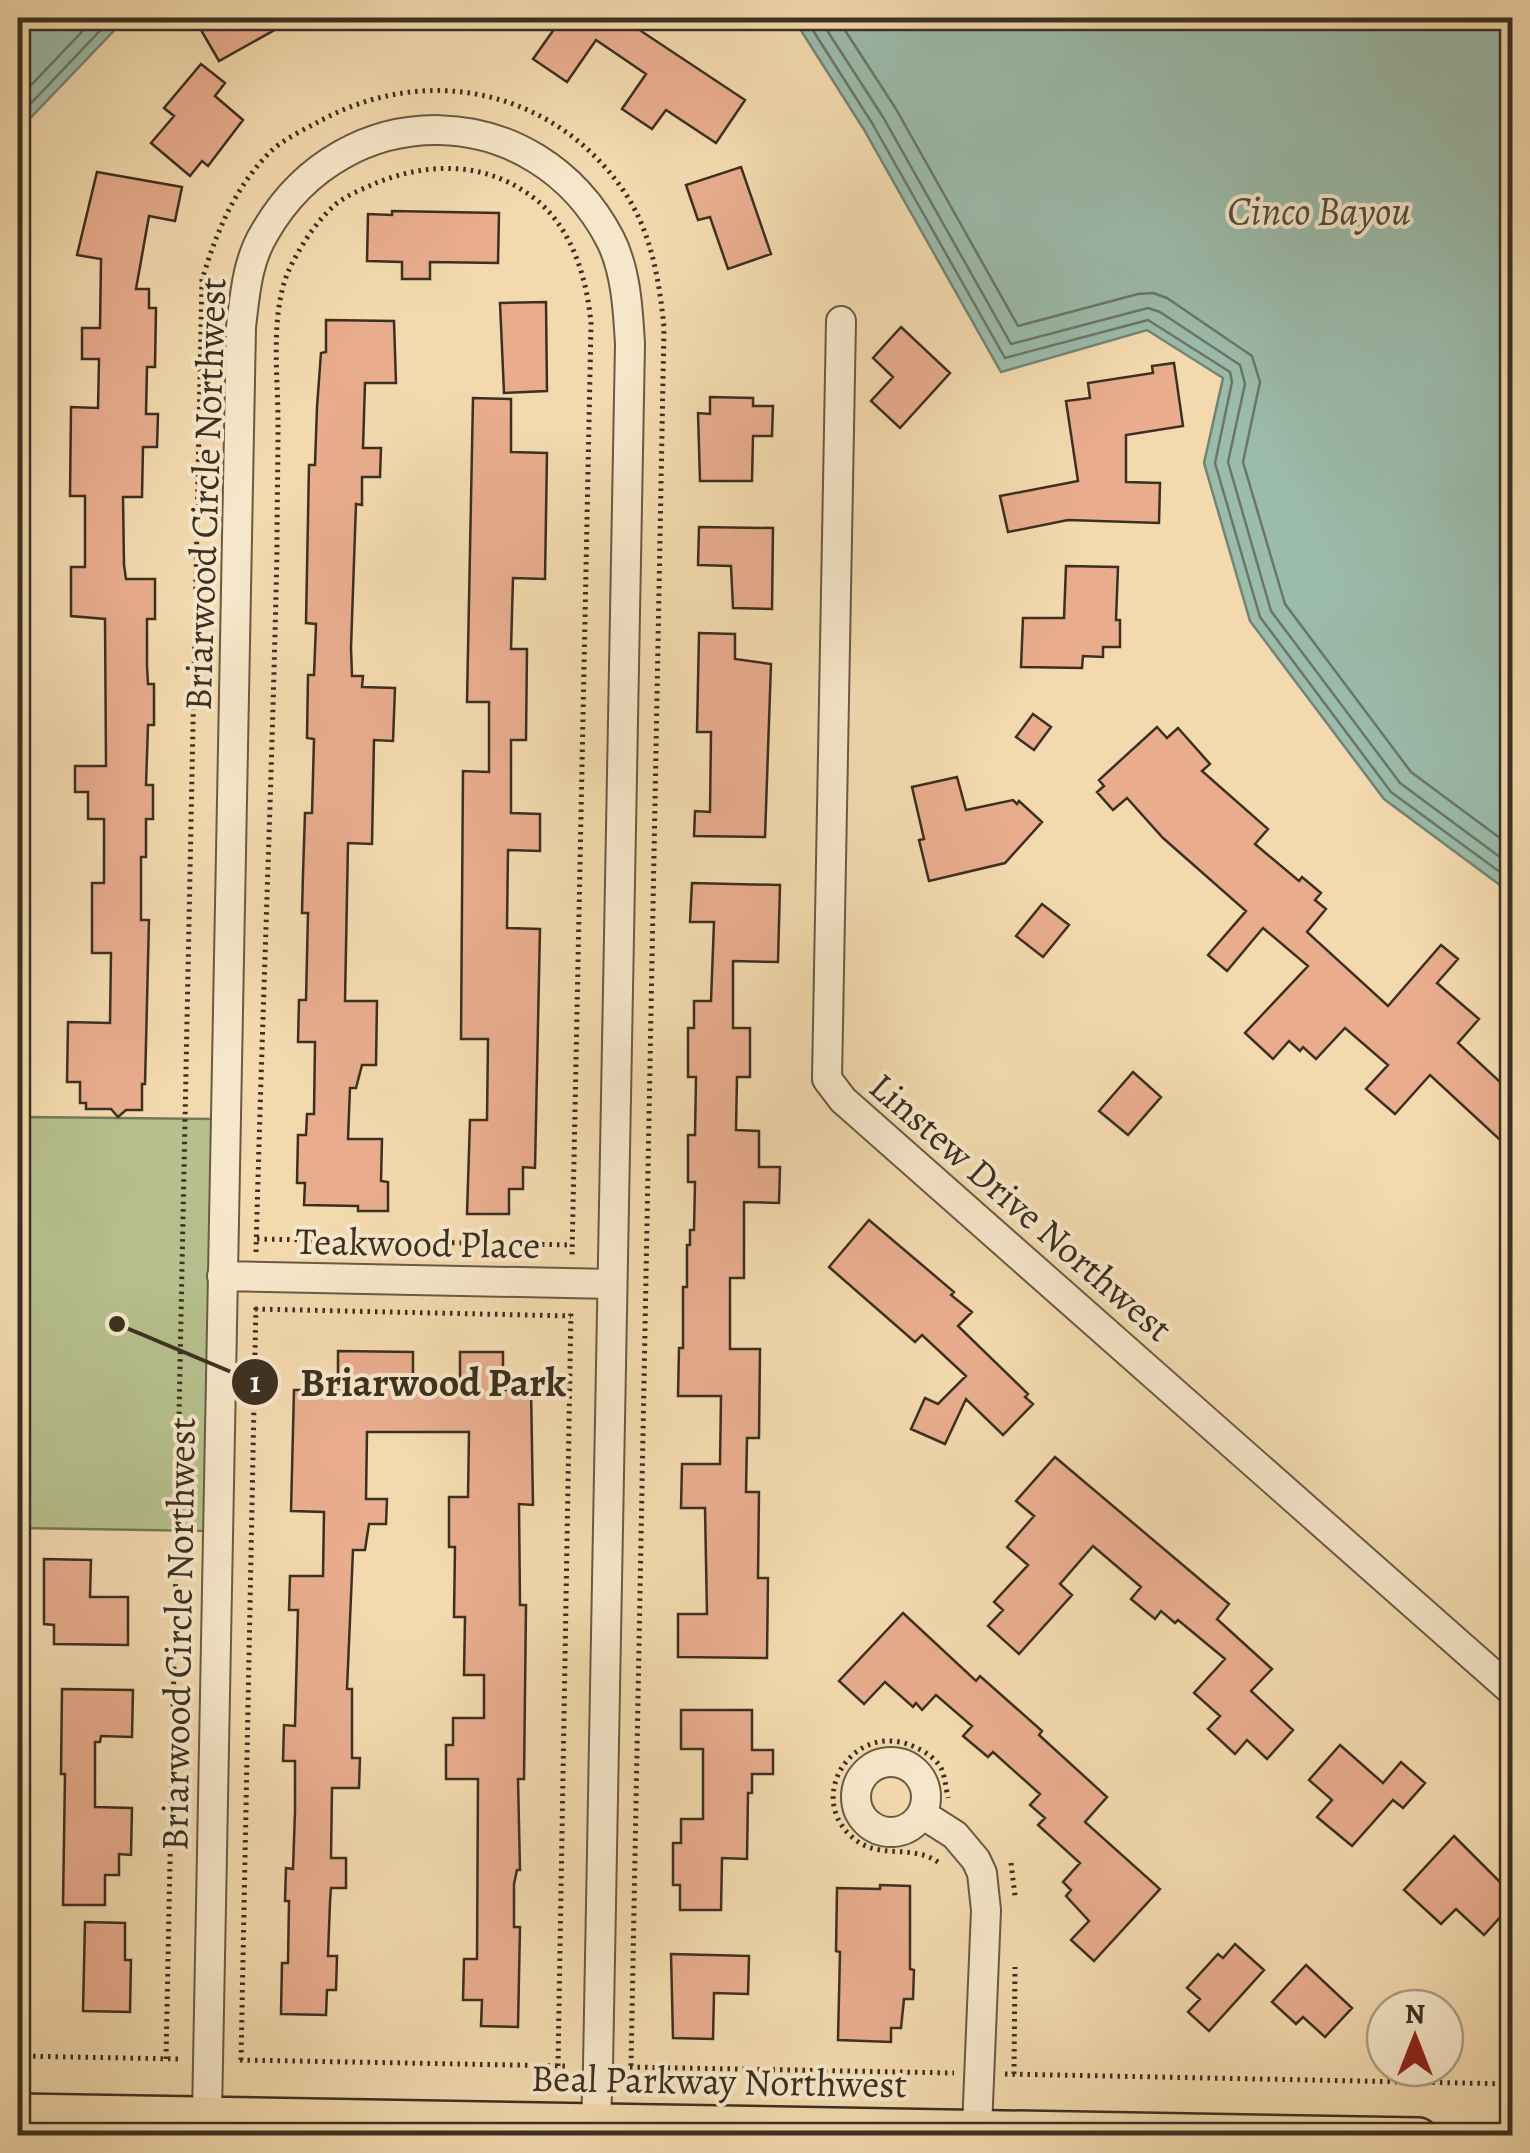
<svg xmlns="http://www.w3.org/2000/svg" width="1530" height="2153" font-family="Alegreya,serif">
	<rect width="100%" height="100%" fill="#f3daae"/>
	<filter id="stains"><feTurbulence type="fractalNoise" baseFrequency=".002" numOctaves="4"/><feColorMatrix values="0 0 0 0 .2 0 0 0 0 .09 0 0 0 0 .02 0 0 0 .5 -.17"/></filter>
	<radialGradient id="worn" r=".72"><stop offset=".6" stop-color="#630" stop-opacity="0"/><stop offset="1" stop-color="#630" stop-opacity=".3"/></radialGradient>
	<path fill="#b6c08e" stroke="#787858" stroke-width="2.5" d="M26 1117 213 1119 208 1531 20 1528Z"/>
	<path fill="#9bbbab" stroke="#758374" stroke-width="2.5" d="M18 18H126L18 131Z
		M793 18H1512V894L1384 799 1250 621 1204 463 1223 378 1147 330 1001 372 863 128Z"/>
	<g fill="none" stroke-linecap="round" stroke-linejoin="round">
		<path stroke="#6b7666" stroke-width="2.5" d="M805 18 872 123 1005 358 1148 320 1230 372 1232 382 1215 463 1260 617 1391 792 1512 881
			M819 18 883 117 1011 344 1148 308 1160 312 1240 365 1245 384 1228 462 1271 611 1400 783 1512 866
			M837 18 896 109 1018 326 1138 294 1153 293 1167 298 1252 356 1260 382 1243 462 1285 604 1411 772 1512 847
			M18 99 95 18
			M18 117 112 18"/>
	</g>
	<path fill="#e9ad8e" stroke="#3b3021" stroke-width="2.5" d="M194 18H296L219 61Z
		M562 18H650L641 31 745 100 716 143 666 110 652 129 622 109 646 74 596 40 567 82 533 59Z
		M201 64 225 83 215 96 243 120 208 166 202 161 190 176 151 143 174 116 164 108Z
		M741 167 771 254 728 269 710 217 698 220 686 185Z
		M97 172 182 187 175 221 149 216 136 289H149V308H156L155 367H147L146 414H158L157 447H143L142 497H123L124 565 126 579H155V619H147V666L148 684H154V725H148L146 785H153V819H146V857H141V920H149L145 1084H142V1110H126L118 1117 111 1109H86V1103H80V1082H67L68 1022 110 1023 111 953H92V883H104V819H88V792H75V766H106L105 619 71 616V567H85V496H70L71 407 98 408 99 359H82V328H100L101 259 77 255Z
		M392 211 499 213 498 263 430 262V279H402V262L367 261 368 214 392 215Z
		M546 302 547 391 504 393 500 303Z
		M326 320 394 321 396 383H365L363 448H381L380 477H362V505L356 504 351 648 352 676H363L362 687 395 688 393 741 374 740 372 844 348 843 345 1001H377L376 1065H362L356 1088H350L348 1139H382L381 1181 388 1182V1211H358V1206L304 1205 305 1183H297L298 1135H306L307 1114H314L315 1042H298L299 1000H306L308 913H302L303 874 305 813H312L314 739 307 738 308 675H314L316 624 306 623 309 465H315L317 407 321 353 326 352Z
		M901 327 950 373 900 428 871 401 893 377 873 358Z
		M1174 363 1183 426 1126 435V482L1160 483 1159 523 1068 520 1008 532 1000 496 1078 481 1066 401 1090 398 1088 383 1153 373 1152 366Z
		M710 397 753 398V406H773L772 436H753L752 481H700L698 413 710 414Z
		M473 398 511 399V452L547 453 545 579 513 578 511 649H527L526 740H511V813L540 814V851L508 850 507 928 540 929 535 1168 523 1167V1189H509V1214H467L470 1120H487L488 1039H461L463 771 489 772V702H467Z
		M699 527 773 528 772 609 733 608 731 566 698 565Z
		M1066 566 1118 567 1116 620H1120V647H1103V657L1083 656 1082 668 1021 667 1023 618H1064Z
		M699 633 735 634V659L771 664 765 837 694 836 695 811 710 812 711 732H697Z
		M1033 714 1051 727 1034 750 1016 737Z
		M1157 727 1167 738 1178 728 1210 764 1202 771 1268 829 1255 844 1299 881 1302 877 1321 893 1315 900 1326 909 1307 932 1388 1006 1441 945 1458 959 1437 983 1479 1019 1458 1043 1512 1093V1151L1430 1075 1395 1114 1366 1089 1388 1065 1345 1028 1316 1059 1303 1047 1300 1051 1289 1041 1273 1059 1245 1033 1308 966 1263 928 1227 971 1208 955 1246 911 1163 838 1127 798 1113 810 1097 792 1104 786 1099 780Z
		M957 777 966 810 1013 800 1017 804 1019 801 1042 822 1005 863 929 881 919 840 924 839 912 787Z
		M692 883 780 885 778 962 733 961V1028H750V1077H737L736 1130 759 1131V1167H780L779 1203 744 1202V1278H730V1349H760L759 1438H747L746 1492H759L758 1578H768L767 1658 678 1657V1614H707L705 1508H681L682 1464H720L721 1396H678L679 1348H683V1287H687V1245H690V1230H694L695 1182H688V1135H695L696 1077H688V1028H694V1001H711L714 922H690Z
		M1042 904 1069 925 1043 957 1016 936Z
		M1133 1072 1161 1097 1128 1135 1099 1111Z
		M869 1220 954 1292 951 1295 972 1312 958 1326 1028 1394 1025 1397 1033 1404 1003 1435 966 1399 945 1444 911 1429 925 1398 938 1404 966 1376 922 1335 915 1342 829 1267Z
		M338 1351 413 1352V1390H460V1352H503V1390H531L533 1505 519 1504 520 1605H526L524 1779H518L520 1870H517L514 1884V1927H520L518 2027 481 2026 482 2000H463L464 1959H477L478 1779H446V1745H453V1718H484V1675H464L465 1617H454L455 1547H449V1497H468L469 1432H367L366 1499H387L386 1524H369L365 1550H353L347 1689H352V1758H360L359 1788H332L331 1858H346V1888H331L330 1902 328 1956H337L336 1990H327L326 2015 281 2014 282 1963H288L289 1901H285L286 1868 293 1869 295 1811V1761H283L284 1725 295 1726 298 1610H289L290 1576H323L324 1512 291 1511 294 1390H338Z
		M1055 1457 1229 1604 1217 1619 1272 1669 1251 1691 1293 1730 1267 1759 1247 1740 1235 1754 1208 1729 1220 1716 1194 1693 1225 1659 1178 1620 1175 1623 1161 1611 1155 1619 1131 1599 1141 1587 1093 1546 1060 1584 1072 1595 1019 1654 988 1626 1003 1610 994 1602 1028 1565 1007 1547 1034 1516 1016 1501Z
		M44 1559 91 1560 90 1597H128V1645L54 1644V1625L44 1624Z
		M903 1613 976 1681 980 1676 1042 1731 1039 1735 1107 1797 1085 1822 1160 1889 1094 1961 1071 1940 1089 1921 1066 1896 1071 1890 1063 1882 1080 1863 1038 1825 1045 1818 1030 1805 1040 1794 993 1752 988 1757 963 1736 972 1726 936 1695 922 1710 916 1703 913 1707 885 1682 864 1704 839 1681Z
		M62 1689 133 1690 132 1737 101 1736 100 1742H95V1807L132 1808 131 1855 119 1854V1875H105V1905H63L65 1774H61Z
		M681 1710H752V1750H773V1774H752V1793H748L747 1859 722 1858 721 1910H680V1885H673V1843H681V1819H703V1749H681Z
		M1340 1745 1383 1783 1401 1762 1425 1783 1403 1808 1393 1800 1352 1846 1317 1817 1332 1800 1309 1780Z
		M1454 1836 1512 1894V1904L1484 1935 1456 1909 1441 1924 1404 1890Z
		M880 1885 910 1886V1969L914 1970 913 1999H904L901 2028H891V2042L838 2040 840 1952 836 1951 837 1888 880 1889Z
		M85 1922 125 1923V1960H131L130 2012 83 2011Z
		M1235 1944 1264 1970 1209 2031 1188 2012 1200 1999 1187 1988 1218 1954 1223 1958Z
		M671 1954 749 1956 748 1994 714 1993 713 2039 673 2038Z
		M1306 1965 1352 2008 1325 2037 1303 2017 1296 2024 1272 2002Z"/>
	<g fill="none" stroke-linecap="round" stroke-linejoin="round">
		<defs>
			<path id="minor" d="M841 321 827 1079 843 1100 1512 1691
				M222 1276 612 1284
				M856 1797a35 35 0 1 1 70 0a35 35 0 1 1-70 0Z
				M922 1814 955 1835 976 1860 982 1873 986 1910 977 2128
				M207 2115 241 327C245 294 247 261 265 232 345 93 536 97 610 239 626 270 628 310 630 344L598 2066 596 2122 592 2136"/>
			<path id="major" d="M18 2112 1419 2136"/>
		</defs>
		<use href="#minor" stroke="#695a44" stroke-width="32"/>
		<use href="#major" stroke="#3b3021" stroke-width="40"/>
		<path stroke="#3b3021" stroke-width="5" stroke-dasharray="2.5 5" stroke-linecap="butt" d="M257 1239 572 1245
			M256 1252C262 1018 272 784 277 550 277 507 278 464 278 422 278 375 270 316 288 272 299 248 316 221 336 204 347 195 363 189 376 183 426 163 480 161 527 193 570 221 587 276 591 324L572 1258
			M255 1309 571 1316
			M938 1862C910 1843 878 1861 852 1837 804 1795 856 1717 917 1748 926 1752 936 1759 941 1768 945 1776 946 1789 948 1798
			M1011 1863 1015 1896
			M18 2056 179 2059
			M166 2059 202 280C216 233 234 189 269 153 282 140 303 130 320 121 426 63 553 89 623 190 651 230 659 279 664 327L631 2067
			M240 2060 569 2066
			M241 2060 256 1303
			M558 2066 571 1309
			M630 2067 954 2073
			M1005 2074 1512 2084
			M1014 2074 1015 1967"/>
		<use href="#minor" stroke="#f7e7ca" stroke-width="28"/>
		<use href="#major" stroke="#f3daae" stroke-width="35"/>
	</g>
	<g text-anchor="middle" stroke-width="8" stroke-linejoin="round" paint-order="stroke">
		<g font-size="38" fill="#3b3021" stroke="#f7e7ca">
			<text transform="translate(205 494) rotate(-88)" y="13">Briarwood Circle Northwest</text>
			<text transform="translate(1021 1207) rotate(41)" y="13">Linstew Drive Northwest</text>
			<text transform="translate(418 1243) rotate(1)" y="13">Teakwood Place</text>
			<text transform="translate(178 1634) rotate(-89)" y="13">Briarwood Circle Northwest</text>
			<text transform="translate(719 2081) rotate(1)" y="13">Beal Parkway Northwest</text>
		</g>
		<g font-size="40" font-style="italic" fill="#4e4c3d" stroke="#f7e7ca">
			<text x="1319" y="225">Cinco Bayou</text>
		</g>
	</g>
	<path fill="none" stroke="#3b3021" stroke-width="4" d="M117 1324L255 1382"/>
	<g fill="#3b3021" stroke="#f7e7ca" stroke-width="4">
		<circle cx="117" cy="1324" r="10"/>
		<circle cx="255" cy="1382" r="25"/>
	</g>
	<g font-size="30" text-anchor="middle" font-weight="bold" fill="#fff">
		<text x="255" y="1392">1</text>
	</g>
	<g font-size="40" text-anchor="middle" font-weight="bold" fill="#3b3021" stroke="#f7e7ca" stroke-width="8" stroke-linejoin="round" paint-order="stroke">
		<text x="433" y="1396">Briarwood Park</text>
	</g>
	<rect width="1530" height="2153" fill="none" stroke="#f3daae" stroke-width="60"/>
	<rect x="20" y="20" width="1490" height="2113" fill="none" stroke="#3b3021" stroke-width="5"/>
	<rect x="30" y="30" width="1470" height="2093" fill="none" stroke="#3b3021" stroke-width="2.5"/>
	<g transform="translate(1415 2038)"><circle r="48" fill="#f7e7ca" stroke="#ac9e86" stroke-width="2.5"/>
	<path d="M0-8L18 38L0 25L-18 38Z" fill="#8f2418"/>
	<text y="-15" font-size="28" font-weight="bold" text-anchor="middle" fill="#3b3021">N</text>
	</g>
	<rect width="100%" height="100%" filter="url(#stains)"/>
	<rect width="100%" height="100%" fill="url(#worn)"/>
</svg>
